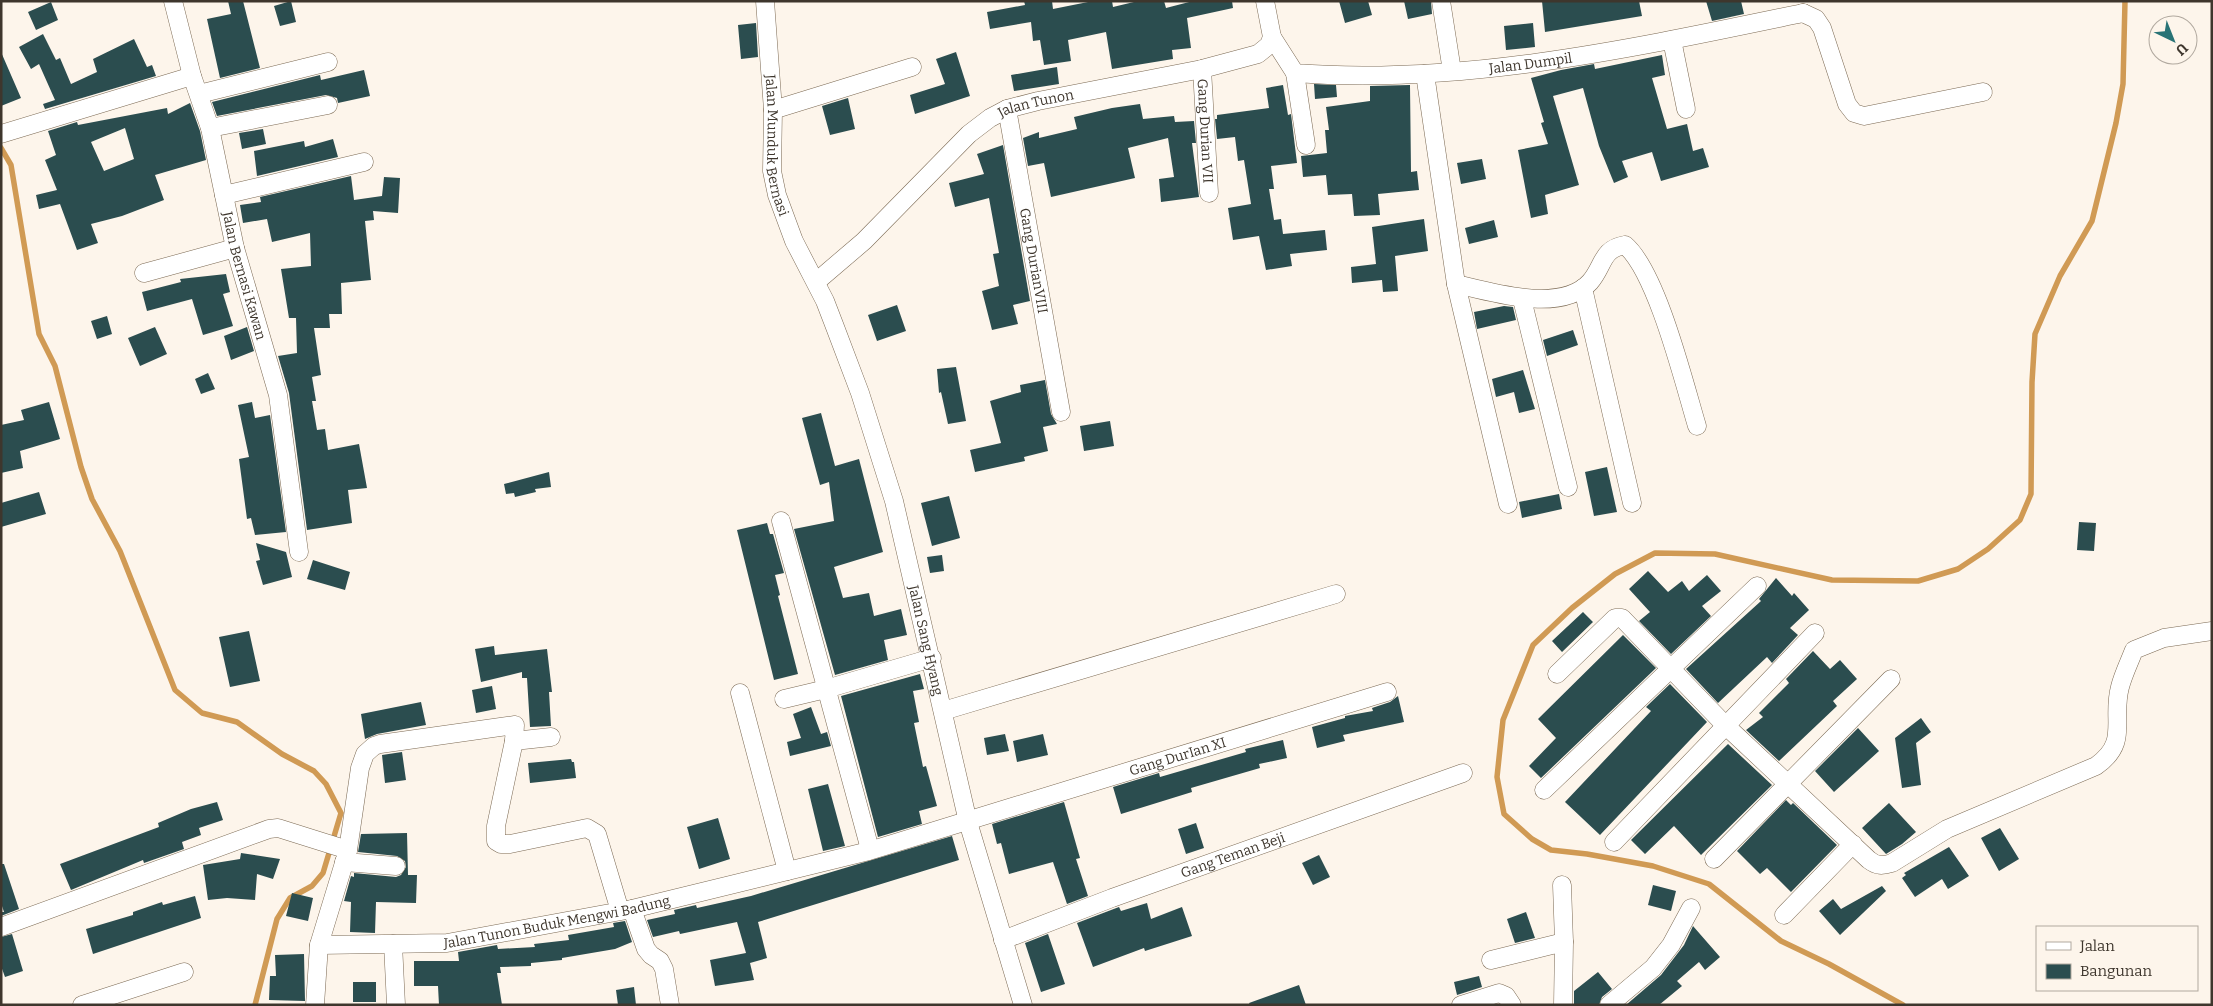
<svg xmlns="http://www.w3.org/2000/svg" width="2213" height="1006" font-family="Bitter,serif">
	<rect width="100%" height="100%" fill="#fdf5eb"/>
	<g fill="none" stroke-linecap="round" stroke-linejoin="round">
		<path stroke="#d09a54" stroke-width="5.5" d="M1 148 11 165 39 334 55 366 81 467 92 499 120 551 175 690 202 713 237 722 282 754 314 771 326 784 341 813 323 873 312 886 290 898 277 919 255 1005
			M1903 1005 1829 964 1781 941 1709 884 1653 866 1587 854 1551 850 1532 839 1504 814 1497 777 1503 720 1533 645 1572 608 1615 574 1655 553 1715 554 1832 580 1918 581 1958 569 1988 549 2020 520 2031 494 2032 382 2035 334 2060 276 2092 221 2116 123 2123 84 2125 1"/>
	</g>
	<path fill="#2b4d4f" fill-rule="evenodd" d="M228 1H243L260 68 220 78 207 19 231 14Z
		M291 1 296 22 280 26 274 6Z
		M1024 1H1052L1053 9 1093 1H1112L1113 7 1138 1H1164L1166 8 1193 1H1232L1233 8 1187 18 1191 48 1172 50 1173 59 1112 69 1106 32 1068 40 1071 61 1044 65 1040 40 1033 41 1031 22 990 29 987 12 1025 5Z
		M1339 1H1368L1372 15 1345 23Z
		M1404 1H1431L1432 14 1408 19Z
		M1542 1H1639L1642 16 1545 32Z
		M1706 1H1741L1744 14 1712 21Z
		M51 2 58 20 36 30 28 12Z
		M756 23 758 57 741 59 738 25Z
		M1533 23 1535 47 1506 50 1504 26Z
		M43 34 56 60 60 58 71 84 97 72 93 59 134 39 147 67 152 65 156 76 45 109 43 104 55 100 39 64 31 69 19 47Z
		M1 52 21 98 1 106Z
		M956 52 970 96 915 114 910 95 945 84 936 59Z
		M1662 55 1665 75 1652 78 1667 129 1687 124 1693 151 1703 148 1709 167 1661 181 1652 152 1622 161 1628 177 1614 183 1599 146 1583 88 1553 96 1579 185 1545 195 1548 214 1531 218 1518 150 1548 144 1541 123 1544 122 1531 78 1561 70 1594 64 1595 69Z
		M1057 67 1059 84 1014 91 1011 75Z
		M364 70 370 96 338 103 337 98 326 95 217 116 212 102 320 75 321 80Z
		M1314 84 1336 85 1337 97 1315 99Z
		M1283 85 1288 115 1291 114 1297 163 1271 166 1274 189H1269L1274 220 1281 219 1283 234 1325 230 1327 250 1290 254 1292 266 1266 270 1259 236 1233 240 1228 208 1251 204 1244 160 1238 161 1235 137 1217 139 1215 119H1217V115L1269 108 1266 88Z
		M1410 85 1411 172 1417 171 1419 190 1378 194 1380 215 1354 216 1352 194 1328 195 1326 175 1303 177 1301 156 1327 153 1325 130H1329L1326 107 1370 101V86Z
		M848 98 855 129 830 135 822 106Z
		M190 103 200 131 206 160 155 175 164 200 122 216 91 224 98 243 77 250 60 204 39 209 36 195 57 190 45 160 56 155 48 131 77 122 78 125 167 108 168 114ZM125 128 134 159 104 171 91 142Z
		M1140 104 1143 119 1174 116 1175 122 1194 121 1196 143H1192L1199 197 1161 202 1159 179 1174 177 1168 138 1128 148 1135 178 1051 197 1044 163 1028 166 1023 138 1039 132V138L1077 129 1074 117 1112 108Z
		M263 129 266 144 242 149 239 133Z
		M333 139 338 157 257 176 254 151 304 141 305 147Z
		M1003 145 1030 301 1013 305 1018 324 992 330 982 291 999 286 993 254 999 253 989 198 955 207 949 183 984 174 977 154Z
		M1482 159 1486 179 1461 184 1457 163Z
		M351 176 354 200 382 196 384 177 400 178 398 213 373 211 374 220 365 221 371 280 341 283 342 314H329L330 328H314L321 375 312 377 316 401H312L317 430 325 429 328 450 359 444 367 488 348 490 352 523 307 530 289 393 278 356 297 353 296 318H289L281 269 311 266 310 233 272 242 267 219 243 223 240 205 261 202 260 197Z
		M1424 219 1428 251 1395 256 1398 291 1383 292 1382 280 1352 283 1351 267 1376 264 1372 227Z
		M1494 220 1498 237 1469 244 1465 228Z
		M226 274 230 292 223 294 233 326 203 335 192 299 147 311 142 292 181 282 180 279Z
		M897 305 906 331 877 341 868 315Z
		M1504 306 1513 307 1516 320 1477 329 1474 312Z
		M107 316 112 334 97 339 91 321Z
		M155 327 167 354 140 366 128 338Z
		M247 327 254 351 231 360 224 336Z
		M1573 330 1578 345 1547 356 1543 340Z
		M956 367 966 421 948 424 941 392 939 393 937 369Z
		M1523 370 1535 409 1519 413 1514 392 1496 397 1492 379Z
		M208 373 215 389 201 394 195 379Z
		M1045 380 1051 414 1057 424 1043 427 1048 451 1024 457 1025 461 975 472 970 450 1001 443 990 401 1021 392 1020 385Z
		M49 402 60 439 20 451 23 468 1 473V425L24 420 21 410Z
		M252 402 255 418 270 415 286 532 255 535 251 518 247 519 239 459 249 457 238 405Z
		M821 413 835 466 859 459 883 552 834 567 843 598 869 593 874 616 901 609 907 635 884 640 888 660 835 675 794 529 834 521 829 482 820 485 802 418Z
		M1110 421 1114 446 1084 451 1080 426Z
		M1607 467 1617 512 1594 516 1585 472Z
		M549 472 551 487 535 489 536 492 515 497 514 493 506 494 504 484Z
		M39 492 46 514 1 527V503Z
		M1559 494 1562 509 1522 518 1519 502Z
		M949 496 960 538 932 546 921 503Z
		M2079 522 2096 523 2094 551 2077 550Z
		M767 523 770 534H773L784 573 775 575 780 595 778 596 798 674 774 680 737 530Z
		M256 543 286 552 292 577 263 585 256 561 260 560Z
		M942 555 944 571 930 573 927 557Z
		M313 560 350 572 345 590 307 579Z
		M1648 571 1668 592 1682 581 1689 591 1707 575 1721 591 1702 606 1711 616 1671 654 1639 621 1650 612 1629 589Z
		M1776 578 1792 596 1794 593 1809 610 1790 628 1798 635 1772 663 1767 657 1718 703 1686 669 1761 601 1759 599Z
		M1583 612 1593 622 1562 652 1552 641Z
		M249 631 260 681 230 687 219 637Z
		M1623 635 1656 668 1541 778 1529 766 1556 738 1538 719Z
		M494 646 495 655 547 649 552 692H549L551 726 530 727 527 678H522V672L481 682 475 649Z
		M1813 651 1830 669 1840 660 1857 679 1833 701 1837 706 1779 761 1746 730 1763 717 1759 713 1789 683 1786 679Z
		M920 674 924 689 913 691 919 722 914 723 923 767 926 766 937 806 919 811 922 824 878 837 841 696Z
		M1670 684 1707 722 1600 835 1565 802 1651 711 1646 707Z
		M492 686 496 709 476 713 472 690Z
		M1398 696 1404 722 1343 735 1345 741 1317 748 1312 727 1345 718V716L1373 711 1372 708 1390 702Z
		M421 702 426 725 377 734 365 739 361 714Z
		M811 707 821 734 827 732 831 746 790 756 787 742 801 738 793 714Z
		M1921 718 1931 732 1916 743 1921 785 1902 788 1895 738Z
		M1858 728 1879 751 1834 792 1815 771Z
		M1005 734 1009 751 987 755 984 738Z
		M1043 734 1048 755 1017 762 1013 741Z
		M1283 740 1287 758 1259 764 1260 768 1191 788 1192 792 1121 814 1113 787 1159 773 1160 777 1246 752 1245 749Z
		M1728 744 1772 785 1701 855 1674 826 1645 854 1631 840Z
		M402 752 406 780 385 783 382 755Z
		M571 759 572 762H574L576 778 530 783 528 763Z
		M828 784 845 846 823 851 808 789Z
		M1786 800 1791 805 1793 803 1837 845 1791 892 1767 868 1760 874 1737 851Z
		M217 802 223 820 199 828 201 835 182 842 184 849 144 863 143 860 71 890 60 864 159 827 158 823 191 809Z
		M1064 802 1080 858 1076 859 1088 896 1067 904 1053 862 1009 874 1001 843 997 844 992 824Z
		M1889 803 1916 832 1902 844 1886 854 1862 828Z
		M718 818 730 859 699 869 687 827Z
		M1196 823 1204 848 1186 854 1178 829Z
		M2000 828 2019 859 1999 871 1981 838Z
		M407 833 408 875H417L416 903 376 902 375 933 350 932 351 902 344 901 351 876 354 877V873L396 877 401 875 406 867 405 861 397 856 358 852 361 834Z
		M952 836 959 860 758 922 767 958 750 963 754 980 715 986 710 960 746 953 737 922 680 934 679 931 653 937 647 920 675 914 674 910 696 905 697 908 751 896Z
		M1949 847 1969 876 1948 889 1942 879 1915 897 1902 878 1906 875 1904 873Z
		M241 853 280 859 273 879 257 874 255 900 227 898 208 900 203 865 240 859Z
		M1319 855 1330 877 1313 885 1302 863Z
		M1 864H4L19 909 1 916V912H4L1 903Z
		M1653 885 1676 891 1671 911 1648 905Z
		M1882 886 1886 891 1840 935 1819 911 1833 899 1841 909Z
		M292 893 313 898 308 921 286 916Z
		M195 896 201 918 93 954 86 929 133 915V912L162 902 163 905Z
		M1147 903 1151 919 1182 907 1192 936 1145 951 1144 948 1093 967 1077 923 1119 907 1121 911Z
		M1526 912 1535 938 1515 943 1507 919Z
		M625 921 632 942 615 949 562 958V960L531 963V966L500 967 501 973H497L502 1005H439L438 986H414V961H459L458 952 497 945 498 949 535 947 534 944 569 940 568 935 614 927 613 923Z
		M1693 926 1720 957 1705 970 1699 962 1677 981 1682 986 1659 1005H1626L1661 975 1684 945Z
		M12 934 23 971 5 977 1 966V937Z
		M1048 934 1065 984 1041 992 1025 943Z
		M304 954 305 1001 269 1000 270 976H276L275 955Z
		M1598 972 1612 989 1602 997 1599 1005H1574V991Z
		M1479 976 1482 987 1457 995 1454 982Z
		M353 982H376V1002H353Z
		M1299 985 1306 1005H1250L1249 1003Z
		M634 987 636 1005H618L616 990Z"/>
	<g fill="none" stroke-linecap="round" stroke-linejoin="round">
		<defs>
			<g id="minor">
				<path id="s1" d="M173 1 192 76 210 128 235 248 278 395 299 552"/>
				<path id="s2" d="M765 1 773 110 772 171 777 195 794 241 825 301 835 327 860 393 894 501 968 822 1023 1005"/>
				<path d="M1441 1 1452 71"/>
				<path d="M1803 13 1816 19 1822 28 1847 104 1854 113 1864 116 1983 92"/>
				<path id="s3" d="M1272 37 1295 73C1463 86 1639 47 1803 13"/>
				<path d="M1672 40 1686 109"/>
				<path id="s4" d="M1202 69 1209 193"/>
				<path d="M1295 73 1306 145"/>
				<path d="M1425 74 1456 284 1508 504"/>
				<path d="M199 94 328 62"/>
				<path id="s5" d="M1007 109 1061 412"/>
				<path d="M773 110 912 67"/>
				<path d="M210 128 328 105"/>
				<path d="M1 134 192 76"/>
				<path d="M224 195 364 162"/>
				<path d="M144 273 235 248"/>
				<path id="s6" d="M816 282 864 241 969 134 990 118 1007 109 1038 101 1202 69 1258 54 1269 45 1272 37 1265 1"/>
				<path d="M1456 284C1491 292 1561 314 1590 282 1604 266 1601 249 1625 245 1657 272 1684 383 1697 426"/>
				<path d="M1583 288 1632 503"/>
				<path d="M1522 299 1568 487"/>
				<path d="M781 521 868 842"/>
				<path d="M1557 674 1615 618H1622L1725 725 1869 860C1877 866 1882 866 1892 863L1947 829 2096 766C2130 742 2111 720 2120 687 2123 675 2129 663 2134 650L2164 638 2212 631"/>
				<path d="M740 693 787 871"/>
				<path d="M784 699 826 689 932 658"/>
				<path d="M943 711 1336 594"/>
				<path d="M514 741 551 737"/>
				<path d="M1544 790 1757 586"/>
				<path d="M1614 842 1815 633"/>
				<path d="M1714 859 1891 679"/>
				<path d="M344 862 396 866"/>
				<path d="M1562 885 1564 942"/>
				<path d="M632 909 646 949 651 955 660 961 664 969 670 1005"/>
				<path id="s7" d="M620 911 597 834 587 828 510 844H501L496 841V826L514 741 515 725 380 744 374 746 365 754 360 768 348 850 319 945 447 943 632 909 869 851 1387 692"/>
				<path d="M1784 915 1853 844"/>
				<path d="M1 927 269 829 278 828 348 850"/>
				<path id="s8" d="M1003 940 1112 898 1463 773"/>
				<path d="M393 944 396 1005"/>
				<path d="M1491 960 1564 942 1563 1005"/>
				<path d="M82 1005 184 972"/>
				<path d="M315 1005 319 945"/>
				<path d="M1461 1005 1499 993 1506 996 1512 1005"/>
				<path d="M1609 1005 1653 968 1671 945 1691 908"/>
			</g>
		</defs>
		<use href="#minor" stroke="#7c6a54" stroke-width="19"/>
		<use href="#minor" stroke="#fff" stroke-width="18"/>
	</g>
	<g text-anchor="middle" stroke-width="5" stroke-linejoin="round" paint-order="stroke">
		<g font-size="14" fill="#3e362d" stroke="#fdf5eb">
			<text dy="5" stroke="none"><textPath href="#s3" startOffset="279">Jalan Dumpil</textPath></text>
			<text dy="5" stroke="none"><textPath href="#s6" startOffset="288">Jalan Tunon</textPath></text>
			<text dy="5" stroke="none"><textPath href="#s4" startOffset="62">Gang Durian VII</textPath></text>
			<text dy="5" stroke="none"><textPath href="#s2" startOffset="145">Jalan Munduk Bernasi</textPath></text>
			<text dy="5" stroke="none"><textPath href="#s5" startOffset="154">Gang DurianVIII</textPath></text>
			<text dy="5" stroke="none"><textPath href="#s1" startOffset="284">Jalan Bernasi Kawan</textPath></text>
			<text dy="5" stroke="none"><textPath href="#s2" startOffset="666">Jalan Sang Hyang</textPath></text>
			<text dy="5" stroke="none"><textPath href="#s7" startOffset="1538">Gang DurIan XI</textPath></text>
			<text dy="5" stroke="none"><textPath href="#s8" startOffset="245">Gang Teman Beji</textPath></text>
			<text dy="5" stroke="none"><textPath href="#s7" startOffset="895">Jalan Tunon Buduk Mengwi Badung</textPath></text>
		</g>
	</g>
	<rect width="2213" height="1006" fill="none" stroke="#3e362d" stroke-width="5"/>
	<rect x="2036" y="926" width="162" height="65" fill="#fdf5eb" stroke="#b1a99f"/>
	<rect x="2046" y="942" width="25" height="8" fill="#ffffff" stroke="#b1a99f"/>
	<text x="2080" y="951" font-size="15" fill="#3e362d">Jalan</text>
	<rect x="2046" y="964" width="25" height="15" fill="#2b4d4f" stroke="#b1a99f"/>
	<text x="2080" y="976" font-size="15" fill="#3e362d">Bangunan</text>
	<g transform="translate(2173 40) rotate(137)"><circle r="24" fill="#fdf5eb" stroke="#b1a99f"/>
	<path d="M0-4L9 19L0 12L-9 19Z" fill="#287376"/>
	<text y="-8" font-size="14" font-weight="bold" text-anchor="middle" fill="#3e362d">U</text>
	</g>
</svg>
